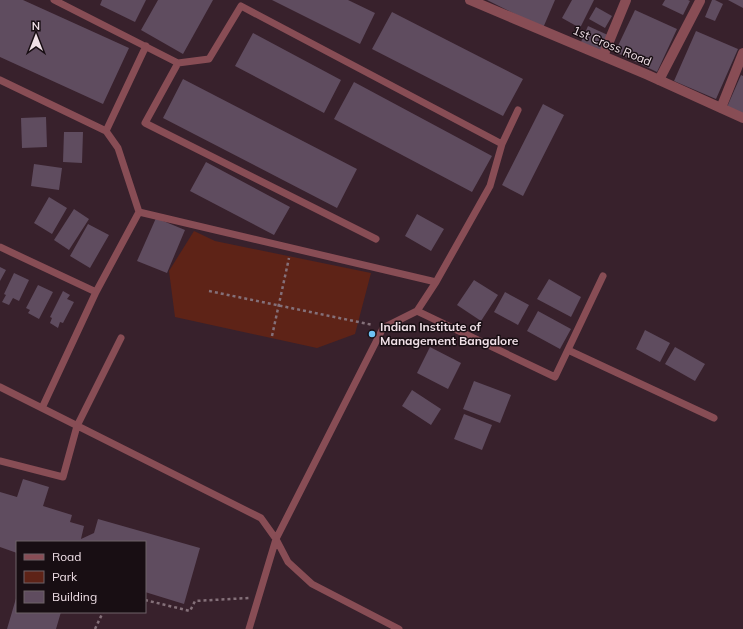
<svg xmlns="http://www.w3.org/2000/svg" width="743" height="629" font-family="Mulish,sans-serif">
	<rect width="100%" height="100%" fill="#38212c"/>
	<path fill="#5e2317" d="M194 231 215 241 371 273 355 334 317 348 175 317 169 271Z"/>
	<path fill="#5f4c5f" d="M0 0H23L129 48 103 104 0 57Z
		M102 0H146L135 22 100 5Z
		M158 0H213L183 54 141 30Z
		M272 0H348L375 13 360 44Z
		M487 0H555L543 28Z
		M572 0H594L580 28 562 18Z
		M665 0H688L690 1 683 15 662 5Z
		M712 0H715L723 4 715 21 705 17Z
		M728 0H743V8Z
		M596 7 612 16 605 28 589 19Z
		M635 10 677 29 657 72 615 52Z
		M392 12 523 79 503 116 372 49Z
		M588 26 610 36 603 52 581 42Z
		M696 31 738 49 716 99 674 81Z
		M253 33 341 80 324 113 235 66Z
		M741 75 743 76V114L727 107Z
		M183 79 357 169 337 208 163 118Z
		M354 82 492 156 472 192 334 119Z
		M543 104 564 115 523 196 502 185Z
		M46 117 47 147 22 148 21 118Z
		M64 132H83L82 163 63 162Z
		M206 162 290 207 274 235 190 191Z
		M34 164 62 168 59 190 31 186Z
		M49 197 67 208 52 234 34 223Z
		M74 209 89 219 69 250 54 240Z
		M417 214 444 229 431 251 405 236Z
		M156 218 185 230 167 273 137 261Z
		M88 224 109 235 90 268 70 256Z
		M0 267 6 270 0 281Z
		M14 273 29 280 19 301 13 298 9 305 2 302 6 295 4 294Z
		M549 279 581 297 571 317 537 299Z
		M474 280 498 295 481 321 457 305Z
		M38 285 53 292 39 319 28 313 30 310 26 308Z
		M63 291 70 295 67 299 74 302 63 323 60 322 58 328 50 323 52 318 50 317Z
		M505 292 529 305 518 325 494 312Z
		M538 311 571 329 560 349 527 331Z
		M645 330 670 343 660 362 636 349Z
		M430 347 461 363 448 389 417 373Z
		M675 347 705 364 695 381 665 364Z
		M474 381 511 395 500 423 463 409Z
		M412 390 441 409 431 425 402 406Z
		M464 414 492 425 482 450 454 439Z
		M23 479 49 487 43 506 72 515 70 522 84 526 81 539 94 533 98 519 200 548 184 604 145 592V542H17V553L0 547V492L17 497Z
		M17 595V612H61L56 629H7Z"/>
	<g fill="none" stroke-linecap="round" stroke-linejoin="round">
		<path stroke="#847079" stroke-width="2.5" stroke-dasharray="3 3" stroke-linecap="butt" d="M209 291 373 325
			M272 336 289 258
			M145 600 190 611 195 601 249 598
			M95 629 103 612"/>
		<path stroke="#884d55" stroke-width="7" d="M54 0 178 63 209 59 241 6 502 144 490 186 436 282
			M178 63 145 123 376 239
			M0 80 106 131
			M502 144 518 110
			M139 212 118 148 106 131 146 46
			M0 247 96 292 139 212 436 282 417 311 383 328 276 539 249 629
			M417 311 555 377 603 276
			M568 350 714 418
			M0 387 261 518 276 539 288 562 312 584 399 629
			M42 408 96 292
			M0 461 63 477 77 426 121 338"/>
		<path stroke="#884d55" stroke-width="10" d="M470 0 648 75 743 118
			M603 56 626 0
			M659 80 700 1
			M721 108 743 53"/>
	</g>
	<circle fill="#6ec2f3" stroke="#180e13" stroke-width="1.5" cx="372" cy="334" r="4"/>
	<g text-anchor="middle" stroke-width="3" stroke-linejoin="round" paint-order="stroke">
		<g font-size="12" fill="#f0e0e7" stroke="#180e13">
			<text transform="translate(612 46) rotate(23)" y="4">1st Cross Road</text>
		</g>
		<g font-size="12" font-weight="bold" fill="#f0e0e7" stroke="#180e13" text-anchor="start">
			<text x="380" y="331">Indian Institute of<tspan x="380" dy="14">Management Bangalore</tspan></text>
		</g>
	</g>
	<rect x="16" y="541" width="130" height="72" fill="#180e13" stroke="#6e6268"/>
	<rect x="24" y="554" width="20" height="6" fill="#884d55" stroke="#6e6268"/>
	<text x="52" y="561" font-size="12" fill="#f0e0e7">Road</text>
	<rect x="24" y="571" width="20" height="12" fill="#5e2317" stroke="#6e6268"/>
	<text x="52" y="581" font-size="12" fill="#f0e0e7">Park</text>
	<rect x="24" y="591" width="20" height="12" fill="#5f4c5f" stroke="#6e6268"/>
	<text x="52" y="601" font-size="12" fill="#f0e0e7">Building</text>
	<g transform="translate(36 36)" stroke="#180e13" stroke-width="3" paint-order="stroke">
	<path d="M0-3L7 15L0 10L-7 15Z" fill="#f0e0e7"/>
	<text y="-6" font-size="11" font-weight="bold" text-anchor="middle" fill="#f0e0e7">N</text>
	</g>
</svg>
